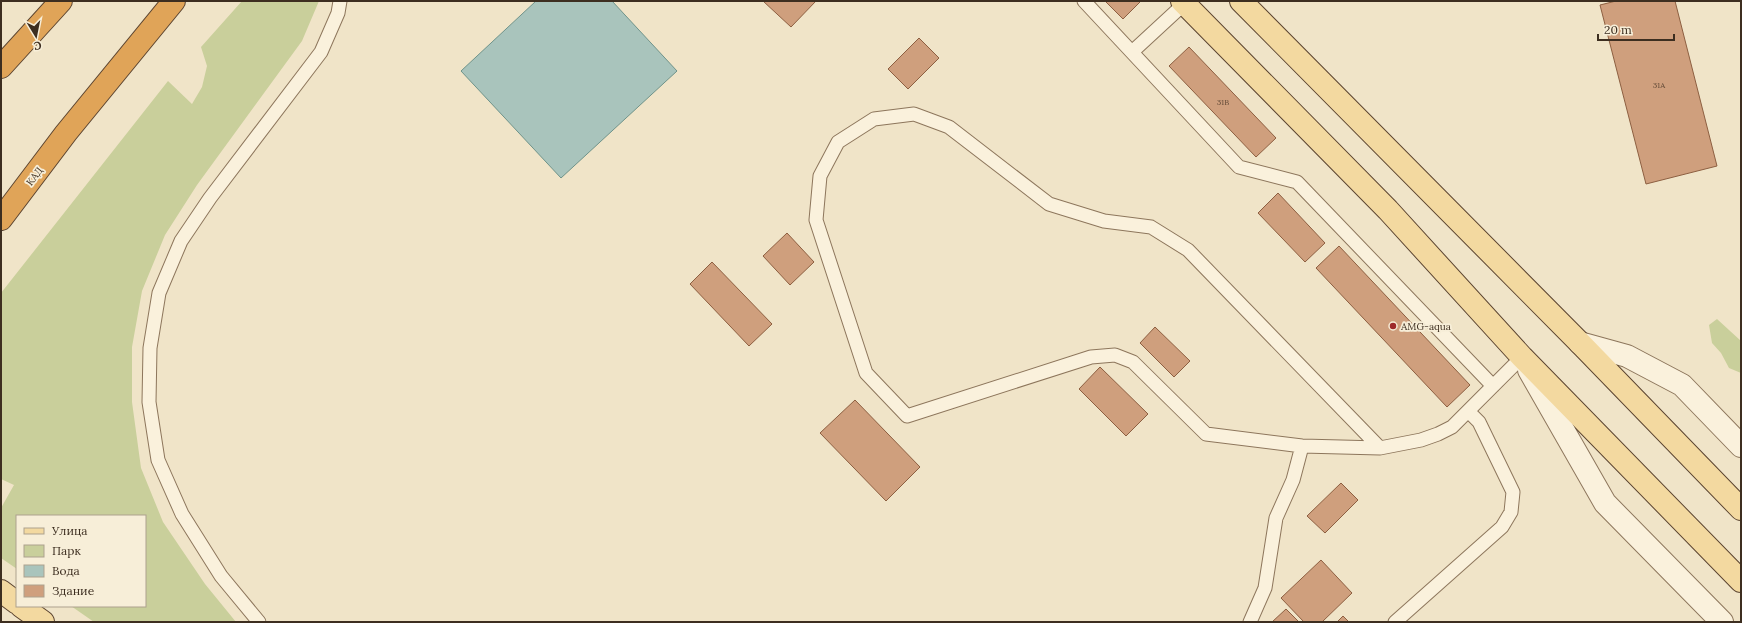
<svg xmlns="http://www.w3.org/2000/svg" width="1742" height="623" font-family="Lora,serif">
	<rect width="100%" height="100%" fill="#f0e4c8"/>
	<path fill="#c9cf9b" d="M242 1H319L302 41 197 185 165 235 142 291 132 347V402L141 468 163 522 205 584 236 622H94L71 606H145V516H17V569L1 558V508L14 485 1 479V293L168 81 192 104 202 87 207 66 201 47Z
		M1717 319 1741 341V373L1729 368 1721 353 1712 343 1709 325Z"/>
	<path fill="#a9c4bc" stroke="#6f938a" d="M536 1H612L677 71 561 178 461 71Z"/>
	<path fill="#cf9f7d" stroke="#8d5f41" d="M763 1H816L791 27Z
		M1105 1H1141L1123 19Z
		M1616 1H1675L1717 166 1646 184 1600 5Z
		M919 38 939 58 908 89 888 69Z
		M1189 47 1276 138 1256 157 1169 66Z
		M1278 193 1325 243 1305 262 1258 213Z
		M787 233 814 262 790 285 763 256Z
		M1339 246 1470 385 1447 407 1316 268Z
		M712 262 772 324 749 346 690 284Z
		M1155 327 1190 361 1174 377 1140 343Z
		M1100 367 1148 414 1126 436 1079 389Z
		M855 400 920 467 886 501 820 433Z
		M1341 483 1358 500 1325 533 1307 516Z
		M1321 560 1352 593 1322 622H1304L1281 598Z
		M1286 609 1299 622H1272Z
		M1343 616 1349 622H1337Z"/>
	<g fill="none" stroke-linecap="round" stroke-linejoin="round">
		<defs>
			<path id="lane" d="M1084 1 1239 167 1297 182 1493 386
				M1132 52 1184 4
				M1380 448 1188 250 1151 227 1104 221 1049 204 949 127 914 114 874 119 838 142 820 176 816 220 866 373 907 416 1091 357 1115 355 1133 362 1206 434 1302 446 1380 448 1421 440 1438 434 1452 427 1522 357
				M259 622 221 576 182 514 158 460 149 402 150 348 159 293 181 241 210 198 321 52 338 13 340 1
				M1250 622 1265 588 1276 518 1293 480 1302 446
				M1395 622 1502 527 1511 512 1513 492 1479 422 1468 411"/>
			<path id="street" d="M1580 343 1627 356 1682 385 1741 446
				M1529 370 1605 503 1722 622"/>
			<path id="primary" d="M1182 1 1388 210 1522 357 1741 581
				M1241 1 1580 343 1741 509
				M1 591 17 603
				M21 606 43 622"/>
			<path id="highway" d="M1 67 61 1
				M1 219 66 133 174 1"/>
		</defs>
		<use href="#lane" stroke="#8d765c" stroke-width="15"/>
		<use href="#street" stroke="#8d765c" stroke-width="24"/>
		<use href="#primary" stroke="#5b4430" stroke-width="24"/>
		<use href="#highway" stroke="#5b4430" stroke-width="24"/>
		<use href="#lane" stroke="#faf1dc" stroke-width="13"/>
		<use href="#street" stroke="#faf1dc" stroke-width="22"/>
		<use href="#primary" stroke="#f3d9a0" stroke-width="22"/>
		<use href="#highway" stroke="#e0a458" stroke-width="22"/>
	</g>
	<circle fill="#9e2a2b" stroke="#f7eed8" stroke-width="1.5" cx="1393" cy="326" r="4"/>
	<g text-anchor="middle" stroke-width="3.5" stroke-linejoin="round" paint-order="stroke">
		<g font-size="8" fill="#624a37">
			<text x="1659" y="88">31А</text>
			<text x="1223" y="105">31В</text>
		</g>
		<g font-size="10" fill="#3d2e20" stroke="#f7eed8">
			<text transform="translate(34 176) rotate(-53)" y="4">КАД</text>
		</g>
		<g font-size="10" fill="#3d2e20" stroke="#f7eed8" text-anchor="start">
			<text x="1401" y="330">AMG-aqua</text>
		</g>
	</g>
	<rect width="1742" height="623" fill="none" stroke="#3d2e20" stroke-width="4"/>
	<rect x="16" y="515" width="130" height="92" fill="#f7eed8" stroke="#ada18e"/>
	<rect x="24" y="528" width="20" height="6" fill="#f3d9a0" stroke="#ada18e"/>
	<text x="52" y="535" font-size="12" fill="#3d2e20">Улица</text>
	<rect x="24" y="545" width="20" height="12" fill="#c9cf9b" stroke="#ada18e"/>
	<text x="52" y="555" font-size="12" fill="#3d2e20">Парк</text>
	<rect x="24" y="565" width="20" height="12" fill="#a9c4bc" stroke="#ada18e"/>
	<text x="52" y="575" font-size="12" fill="#3d2e20">Вода</text>
	<rect x="24" y="585" width="20" height="12" fill="#cf9f7d" stroke="#ada18e"/>
	<text x="52" y="595" font-size="12" fill="#3d2e20">Здание</text>
	<g transform="translate(36 36) rotate(170)" stroke="#f7eed8" stroke-width="3" paint-order="stroke">
	<path d="M0-3L7 15L0 10L-7 15Z" fill="#3d2e20"/>
	<text y="-6" font-size="11" font-weight="bold" text-anchor="middle" fill="#3d2e20">С</text>
	</g>
	<path d="M1598 34v6h76v-6" fill="none" stroke="#3d2e20" stroke-width="2"/>
	<text x="1604" y="34" font-size="12" fill="#3d2e20" stroke="#f7eed8" stroke-width="3" paint-order="stroke">20 m</text>
</svg>
